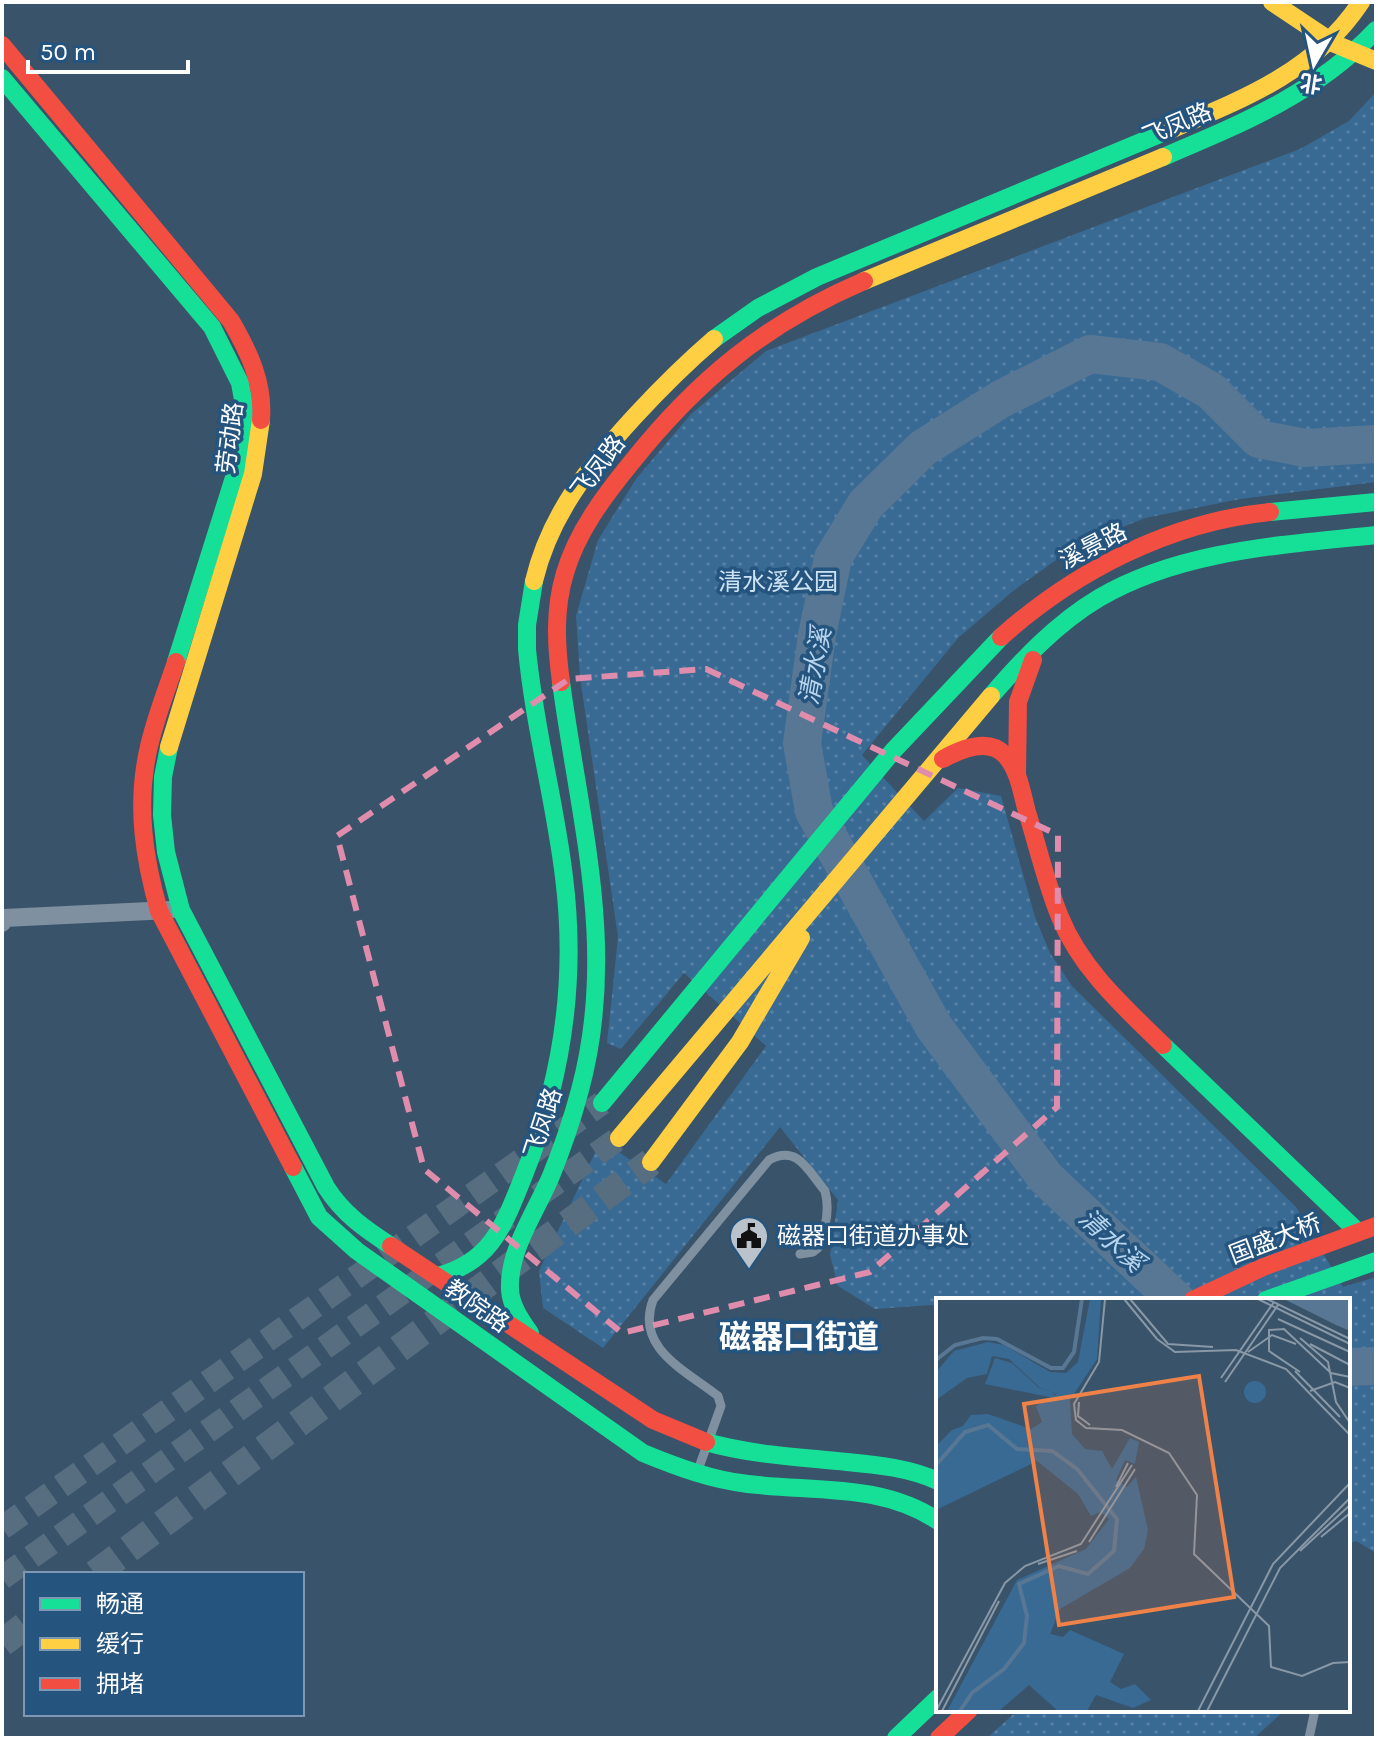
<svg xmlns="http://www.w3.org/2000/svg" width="1378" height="1740" font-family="Karla,'Noto Sans SC',sans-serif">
	<defs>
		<pattern id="park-dots" width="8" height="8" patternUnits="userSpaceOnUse" patternTransform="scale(2)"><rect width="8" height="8" fill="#396a94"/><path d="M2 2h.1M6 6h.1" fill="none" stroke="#5780a4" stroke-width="1.8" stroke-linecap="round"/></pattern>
	</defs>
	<rect width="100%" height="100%" fill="#39536a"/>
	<path fill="url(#park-dots)" d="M1376 92V482L1240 499 1145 518 1074 547 1013 591 958 638 862 755 924 821 958 788 1001 796 1035 917 1050 953 1072 986 1296 1207 1343 1287 1376 1277V1553L1356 1541 1348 1544V1300H938V1307L932 1305 875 1309 838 1286 830 1255 838 1200 780 1127 603 1348 543 1308 539 1271 601 1140 666 1184 766 1046 684 973 621 1049 607 1043 618 937 580 677 576 616 598 540 636 479 691 414 766 351 1300 149 1349 121Z
		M1018 1710H1285L1254 1738H987Z"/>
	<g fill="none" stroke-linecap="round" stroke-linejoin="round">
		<path stroke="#577794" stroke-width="38" d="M1176 1300 1046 1178 934 1027 814 811 802 743 817 635 833 558 866 504 923 448 1001 399 1090 354 1160 362 1211 391 1259 439 1305 448 1376 444
			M1348 1367 1376 1366"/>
		<path stroke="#576d80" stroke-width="24" stroke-dasharray="24 12" stroke-linecap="butt" d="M538 1196 619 1138
			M2 1528 602 1103
			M2 1578 508 1217"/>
		<path stroke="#576d80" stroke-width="28" stroke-dasharray="28 14" stroke-linecap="butt" d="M95 1574 651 1162
			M2 1643 26 1625"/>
		<path stroke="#7f90a0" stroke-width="9" d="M698 1470 721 1406 718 1396C685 1370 635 1348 653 1300L769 1160C798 1144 808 1171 825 1191 830 1209 825 1231 818 1248L813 1252 800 1254
			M1309 1738 1315 1710"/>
		<path stroke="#7f90a0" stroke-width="18" d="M2 923 4 918 170 910"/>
		<path stroke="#16e098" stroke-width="18" d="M2 78 212 327 240 383 245 410 237 468 176 662
			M1163 157C1241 124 1317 93 1376 30
			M714 339 758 308 817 277 1165 132
			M1270 512 1376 502
			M991 696C1022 660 1057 623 1099 598 1181 550 1283 545 1376 535
			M169 747 163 777 162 815 166 852 181 910 326 1187C343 1214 365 1229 391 1246
			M1163 1045 1358 1232
			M602 1103 893 751 1001 637
			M293 1167 319 1217 357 1251 643 1453C677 1467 712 1480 748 1484 814 1492 881 1483 938 1521
			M438 1276C493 1261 504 1224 524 1175 562 1080 577 980 564 877 555 801 534 726 527 649V625L534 581
			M1266 1300 1376 1261
			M530 1333C521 1320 511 1306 510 1290 508 1250 536 1212 551 1176 562 1149 572 1120 580 1090 618 949 580 823 561 682
			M706 1442C752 1455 800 1457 847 1462 879 1465 909 1468 938 1481
			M896 1738 938 1698"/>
		<path stroke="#ffcf43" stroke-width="18" d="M1272 2 1335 44 1376 61
			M1165 132C1241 100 1314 73 1361 2
			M864 281 1163 157
			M534 581C550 514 590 465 635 416 660 389 686 363 714 339
			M169 747 253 474 261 420
			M619 1138 991 696
			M651 1162 740 1042 801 938"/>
		<path stroke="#f24e42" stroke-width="18" d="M2 45 231 321C249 352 264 383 261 420
			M1001 637C1075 571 1170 522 1270 512
			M176 662C166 692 154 721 148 751 136 806 144 858 159 911L293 1167
			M561 682C556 646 554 609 565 573 577 532 604 496 631 463 697 380 766 323 864 281
			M943 759C961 749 988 737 1005 755 1019 770 1022 794 1027 812 1038 847 1046 883 1060 917 1081 969 1124 1007 1163 1045
			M1017 775 1018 702 1033 660
			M391 1246 653 1420 706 1442
			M1193 1300 1263 1267 1376 1226
			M939 1738 969 1710"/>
	</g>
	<path fill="none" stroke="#e08cad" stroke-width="6" stroke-dasharray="16 10" stroke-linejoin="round" d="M706 669 1058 835 1057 1107 870 1272 622 1333 424 1169 337 836 569 679Z"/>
	<defs>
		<symbol id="civic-pin" viewBox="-11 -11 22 30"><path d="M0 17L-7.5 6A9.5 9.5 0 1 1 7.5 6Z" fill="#bac3cb" stroke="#25547e"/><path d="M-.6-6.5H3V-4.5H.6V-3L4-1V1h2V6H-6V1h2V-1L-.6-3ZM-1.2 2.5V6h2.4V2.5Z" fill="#111"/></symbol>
	</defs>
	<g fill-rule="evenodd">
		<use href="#civic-pin" x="727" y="1214" width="44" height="60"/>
	</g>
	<g text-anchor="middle" stroke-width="7" stroke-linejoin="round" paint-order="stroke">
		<g font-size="24" fill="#fff" stroke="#25547e">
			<text transform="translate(1177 124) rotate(-23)" y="8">飞凤路</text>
			<text transform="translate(230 438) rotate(-83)" y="8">劳动路</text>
			<text transform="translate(598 467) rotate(-53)" y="8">飞凤路</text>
			<text transform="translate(1093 546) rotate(-27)" y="8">溪景路</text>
			<text transform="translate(543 1123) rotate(-72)" y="8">飞凤路</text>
			<text transform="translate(1275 1239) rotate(-21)" y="8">国盛大桥</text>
			<text transform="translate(477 1306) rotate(35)" y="8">教院路</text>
		</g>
		<g font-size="24" fill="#cde3f4" stroke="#25547e">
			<text x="778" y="590">清水溪公园</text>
		</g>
		<g font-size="24" fill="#fff" stroke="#25547e" text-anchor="start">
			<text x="777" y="1244">磁器口街道办事处</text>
		</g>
		<g font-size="26" font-style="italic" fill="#b6d4ed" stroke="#25547e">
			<text transform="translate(815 666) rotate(-80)" y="9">清水溪</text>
			<text transform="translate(1112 1240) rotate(43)" y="9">清水溪</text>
		</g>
		<g font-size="32" font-weight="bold" fill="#fff" stroke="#25547e">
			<text x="799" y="1348">磁器口街道</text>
		</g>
	</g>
	<g transform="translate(936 1298)">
		<rect width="414" height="414" fill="#39536a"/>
		<path d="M154 1H165L161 61 134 102 136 136 149 151 166 153 176 171 194 140 203 144 199 166 189 162 180 182 191 189 200 179 212 232 208 251 194 270 124 311 114 336 127 339 134 332 188 356 174 384 185 391 199 386 215 402 197 410 160 397 151 413H122L93 387 63 413H11L81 282 150 251 173 221 164 214 155 218 142 196 101 163 0 212V148L16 132 27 128 35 117 52 116 95 131 106 124 100 108 120 96 104 90 73 61 56 58 51 76 31 80 0 102V74L18 53 52 44 68 47 114 74 130 75 142 64Z" fill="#396a94"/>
		<path d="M59 60 76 65 103 90 118 95V100L49 86ZM308 94a11 11 0 1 1 22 0a11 11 0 1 1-22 0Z" fill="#396a94"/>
		<path d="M348 1H414V33L400 27Z" fill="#577794"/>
		<path fill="none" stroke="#577794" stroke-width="4" d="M0 62 19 47 47 40 61 41 115 70H127L138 54 146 1M0 167 29 134 52 127 81 151 116 153 141 171 181 221 178 253 152 276 123 268 83 286 91 318 88 345 68 371 36 395 24 413"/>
		<path fill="none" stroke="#8898a6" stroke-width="2" d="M169 1 163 64 138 106 140 122 150 130 186 132 233 155 261 197 258 256 333 328 335 369 366 378 397 365 414 364M188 1 221 41 239 54 300 52 350 71 414 137M194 1 232 46 277 49M322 1 414 46M331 1 414 41M342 21 414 54M364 40 392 64 400 104 414 125M374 46 414 67M312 54 336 37 360 46M359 73 404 119M364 74 333 53V32L348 31 395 75 414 79M285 80 338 4M289 84 342 7M374 93 399 84 414 90M143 104 142 118 154 127M180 189 192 165M385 239 414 215M153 244 199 171M364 253 414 207M102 266 141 253M0 413 69 285 89 268 145 246 196 167M6 413 63 303M262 413 337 266 414 185M271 413 344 270 414 200"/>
		<path fill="#ee8249" fill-opacity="0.15" stroke="#ee8249" stroke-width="4" d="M263 78 298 299 123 327 88 106Z"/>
		<rect width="414" height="414" fill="none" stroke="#fff" stroke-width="4"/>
	</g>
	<rect width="1378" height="1740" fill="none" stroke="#ffffff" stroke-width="8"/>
	<rect x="24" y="1572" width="280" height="144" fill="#25547e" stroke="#7c98b2" stroke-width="2"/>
	<rect x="40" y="1598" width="40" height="12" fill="#16e098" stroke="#7c98b2" stroke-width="2"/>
	<text x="96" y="1612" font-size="24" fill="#ffffff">畅通</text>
	<rect x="40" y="1638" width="40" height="12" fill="#ffcf43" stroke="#7c98b2" stroke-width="2"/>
	<text x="96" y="1652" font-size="24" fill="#ffffff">缓行</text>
	<rect x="40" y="1678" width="40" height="12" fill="#f24e42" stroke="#7c98b2" stroke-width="2"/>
	<text x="96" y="1692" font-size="24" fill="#ffffff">拥堵</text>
	<g transform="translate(1314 64) rotate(189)" stroke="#25547e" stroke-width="6" paint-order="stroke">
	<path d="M0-6L14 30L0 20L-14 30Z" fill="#ffffff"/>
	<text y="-12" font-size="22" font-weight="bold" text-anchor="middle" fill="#ffffff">北</text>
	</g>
	<path d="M28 60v12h160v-12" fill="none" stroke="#ffffff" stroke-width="4"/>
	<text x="40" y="60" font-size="24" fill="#ffffff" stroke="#25547e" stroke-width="6" paint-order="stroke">50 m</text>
</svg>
